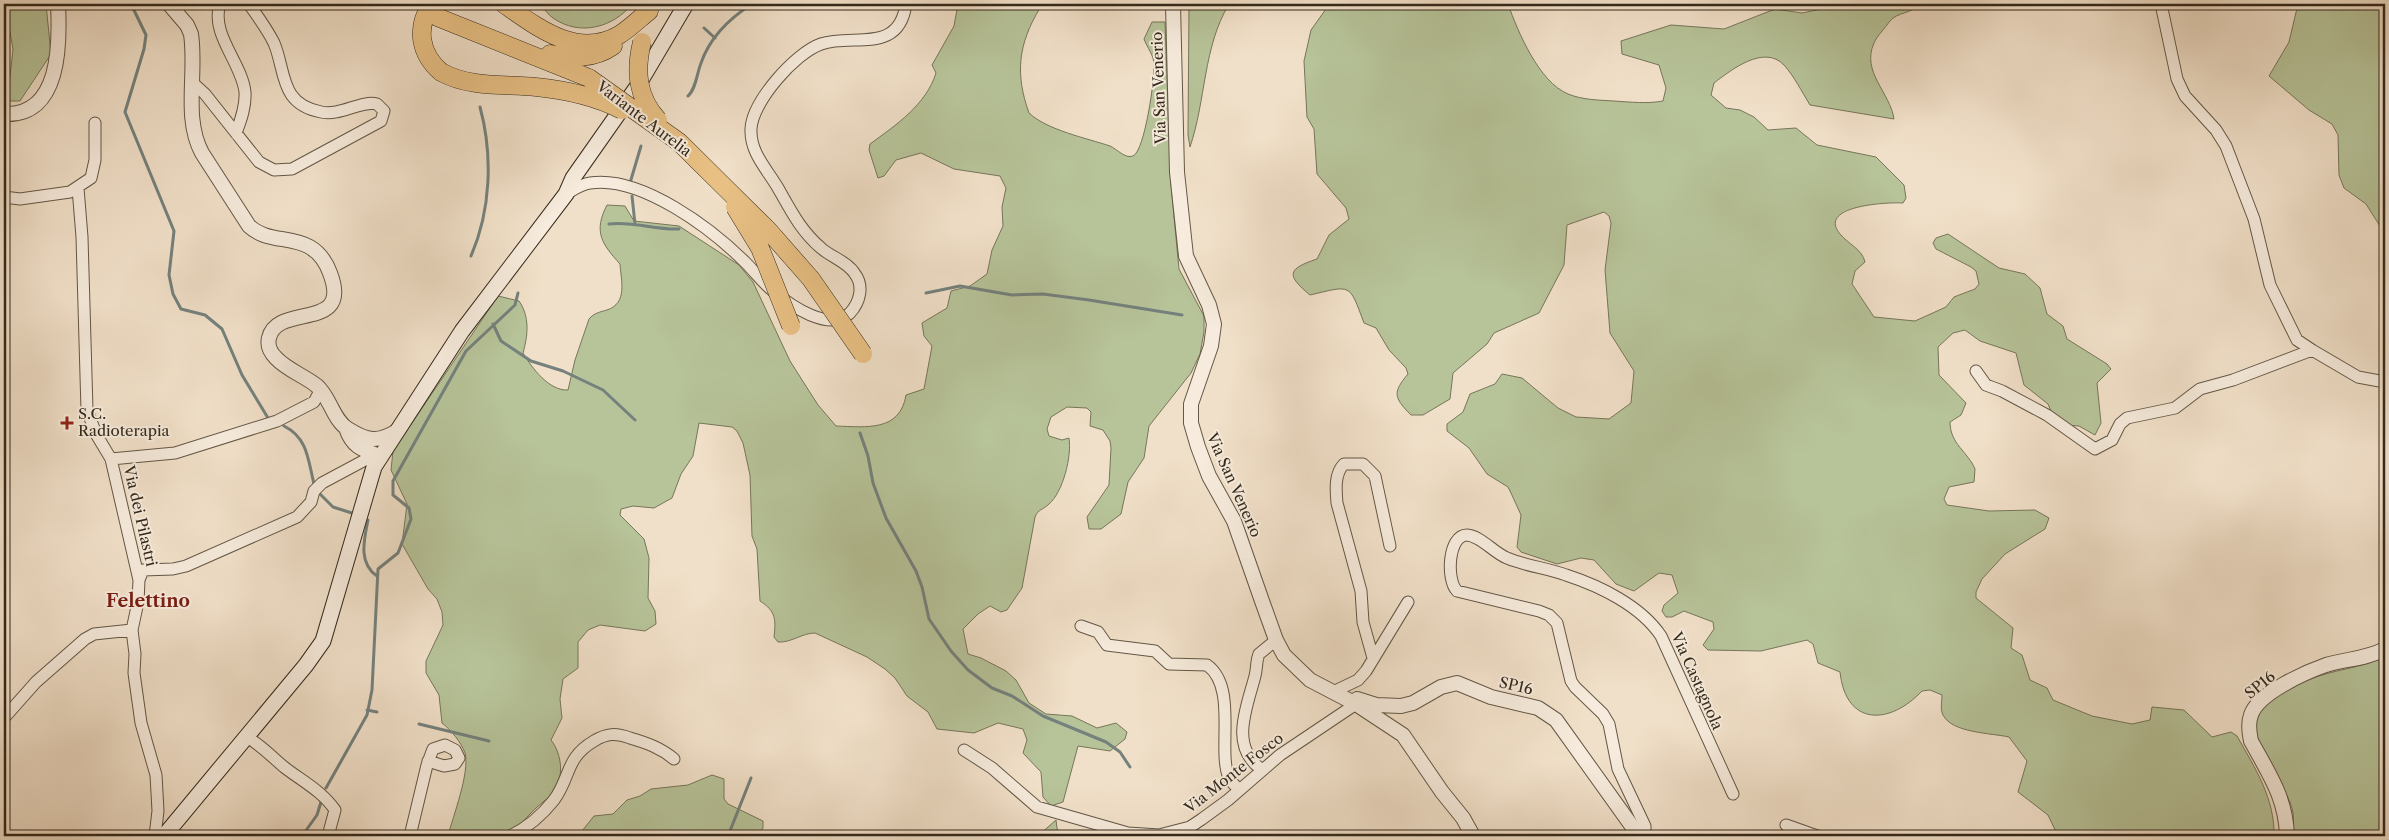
<svg xmlns="http://www.w3.org/2000/svg" width="2389" height="840" font-family="'Libre Caslon Text',serif">
	<rect width="100%" height="100%" fill="#f1e0c9"/>
	<filter id="stains"><feTurbulence type="fractalNoise" baseFrequency=".004" numOctaves="4"/><feColorMatrix values="0 0 0 0 .2 0 0 0 0 .09 0 0 0 0 .02 0 0 0 .5 -.17"/></filter>
	<radialGradient id="worn" r=".72"><stop offset=".6" stop-color="#630" stop-opacity="0"/><stop offset="1" stop-color="#630" stop-opacity=".3"/></radialGradient>
	<path fill="#b7c399" stroke="#76765a" d="M4 4H46L51 54 20 101H4L10 76 13 49 8 21H4Z
		M540 4H632C614 27 580 37 553 18 548 15 544 8 540 4Z
		M958 4H1037L1040 8C1018 44 1015 74 1029 113 1047 130 1086 138 1110 146 1117 149 1125 159 1133 156 1145 151 1155 77 1154 64 1154 56 1147 47 1144 39L1152 22H1165L1171 185 1179 269 1204 316V332L1200 354 1191 373 1149 426 1144 458 1128 482 1121 514 1101 529H1089L1087 517 1109 485 1111 448 1110 441 1103 430 1090 426 1091 412 1087 408 1067 407 1051 417 1047 429 1049 436 1062 440 1069 438C1072 456 1063 492 1049 504 1043 510 1038 509 1035 517L1022 588 1007 610 1001 612 990 606 978 614 963 629 968 654 981 658 1006 671 1016 680 1029 703 1046 714 1072 716 1097 728 1116 723 1127 732 1125 739 1110 751 1078 746 1063 802 1051 806 1043 797 1041 772 1023 753 1027 740 1023 729 998 723 974 733 937 729 928 712 907 696 895 678 885 669 867 657 815 633C802 633 791 643 778 642L774 637C776 620 776 611 760 601L757 549 752 536 750 475 743 443 737 431 732 427 699 423 693 456 681 474 672 498 654 508 633 506 621 509 620 515 644 539 649 558 648 598 655 611 656 624 645 631 600 625 588 630 578 642V668L563 679 560 699 562 718 551 740C562 754 565 778 552 794 545 801 536 807 529 815 523 821 518 829 512 836H448C453 816 470 773 465 753 461 742 451 730 442 723L439 695 426 673V661L443 625 442 612 437 599 428 589 402 544 407 504 391 470 393 451 498 296 519 301C530 317 528 335 523 353 532 368 549 391 568 390L575 360 589 319C594 313 600 312 607 310 628 303 621 281 620 264 602 244 593 232 607 205L625 206 634 221 679 226 739 265 753 282 790 361 818 405 836 426C866 427 900 432 906 395L924 389 932 346 924 336 922 323 947 308 951 291 970 286 987 274 992 250 1003 226 1002 207 1006 188 1000 176 954 169 921 153 896 160 884 176 878 178 869 150 870 144C896 125 926 105 936 73L932 65 954 26Z
		M1189 4H1229C1203 47 1206 100 1190 147L1188 135Z
		M1327 4H1508C1518 32 1539 82 1568 94 1583 100 1598 100 1614 101 1630 102 1647 104 1663 101L1666 88 1659 65 1622 54 1621 41 1671 25 1724 29 1775 9 1802 13 1846 4H1919C1912 14 1897 12 1890 21 1885 28 1877 36 1874 43 1861 72 1890 92 1894 119L1810 105C1802 92 1794 76 1784 65 1764 44 1731 70 1714 83L1711 95 1726 108 1740 110 1754 117 1768 130 1796 128 1817 145 1876 157 1904 185 1906 198 1903 203C1890 202 1816 205 1840 234 1848 244 1862 249 1865 262L1855 271 1852 284 1874 317 1915 321 1946 307 1954 297 1975 289 1979 284 1976 271 1971 267 1936 249 1933 243 1936 238 1948 234 1999 268 2025 274 2040 288 2047 314 2063 326 2067 339 2107 364 2111 369 2097 383 2101 423 2095 435 2079 426 2064 425 2054 418 2048 404 2024 385 2016 353 1980 341 1965 330 1953 333 1938 347 1939 375 1966 403 1961 415 1950 422C1950 444 1968 452 1975 469L1974 482 1949 487 1944 499 1947 505 1989 511 2035 510 2049 518 2045 529 2005 554 1982 579 1976 592V598L2013 628 2011 648 2022 655 2030 680 2047 688 2053 700 2092 716 2132 724 2150 720 2152 707 2184 710 2212 737 2231 732 2237 736C2255 768 2275 799 2274 836H2058L2048 815 2018 792 2027 761 2009 737C1991 733 1952 733 1943 715 1940 710 1942 701 1942 695L1930 690 1922 691C1890 725 1846 727 1840 672L1818 663 1813 644 1807 640 1761 651 1708 650 1703 645 1714 629 1713 622 1684 611 1672 617H1666L1662 611 1664 605 1678 593 1672 575 1659 573 1634 591 1616 584 1594 560 1581 558 1557 564 1521 552 1517 547 1521 515 1511 493 1508 487 1487 474 1469 448 1447 431V424L1463 412 1470 394 1495 384 1502 374 1522 378 1558 408 1576 417 1609 419 1631 403 1634 371 1610 333 1605 270 1611 223 1609 216 1604 212 1567 225 1564 265 1539 313 1494 333 1487 344 1453 373 1450 399 1423 415H1411C1393 397 1393 392 1408 374L1406 368 1389 350 1376 328 1364 323C1349 283 1352 285 1310 295 1286 275 1287 269 1317 259L1329 235 1349 219 1346 208 1317 174 1314 129 1307 117 1304 61 1311 30 1326 9Z
		M2298 4H2385V234L2366 204 2344 188 2339 175 2338 135 2332 124 2309 110 2269 76 2289 42Z
		M2385 656V836H2293C2293 829 2294 821 2293 813 2289 786 2247 741 2257 716 2263 702 2293 687 2306 681 2332 669 2361 669 2385 656Z
		M712 775 724 779V799L728 804 763 821V828L759 833 750 836H568L582 831 594 816 613 814 627 800 640 796 651 789 688 785Z
		M1056 820 1058 836H1040V834Z"/>
	<g fill="none" stroke-linecap="round" stroke-linejoin="round">
		<path stroke="#74817d" stroke-width="3" d="M131 4 146 35 144 49 125 112 174 231 169 275 173 294 181 309 205 315 222 329 242 375 268 418
			M704 28 715 38
			M688 96C696 89 697 73 701 63 710 37 730 18 752 4
			M630 183 641 146
			M632 196 635 224
			M609 224C633 221 655 230 679 229
			M471 256C491 210 493 155 480 107
			M926 293 960 286 1012 295 1043 294 1089 300 1182 315
			M493 324 501 341 531 361 563 371 603 390 635 420
			M284 426C308 438 308 460 314 484
			M860 433 868 456 873 483 886 518 916 571 922 587 929 619 951 651 968 670 992 688 1012 696 1043 716 1106 742 1120 752 1130 767
			M320 494 333 507 355 514
			M368 520C364 540 358 563 377 576
			M367 710 377 712
			M419 724 489 741
			M326 788 367 715 372 690 378 569 398 553 411 519 409 508 393 495V481L466 351 515 305 518 293
			M302 836 317 815 321 802
			M728 836 751 778"/>
		<defs>
			<path id="minor" d="M220 4C210 34 242 63 245 92 246 106 241 120 236 133
				M2161 4 2177 79 2185 96 2216 130 2226 146 2254 219 2270 285 2297 340 2312 350
				M193 83 205 94 259 162 274 170 292 169 381 121 384 111 377 104C361 100 341 116 321 112 279 104 286 71 274 43 267 29 258 17 249 4
				M78 188 82 237 87 410 96 434 111 459 139 580 138 602 132 630 135 654 134 673 141 723 156 775 158 811 155 836
				M566 194C573 190 581 184 590 183 641 175 712 229 746 263 755 272 763 283 773 291 790 305 829 333 850 313 860 302 864 286 855 274 848 262 831 257 821 248 801 231 791 211 778 188 767 169 750 153 751 129 752 102 795 53 821 44 853 33 899 55 906 4
				M4 197 20 199 70 192 91 178 95 160V123
				M1976 371 1986 385 2002 391 2047 415 2095 449 2112 440 2120 424 2127 418 2175 408 2200 389 2233 380 2312 350 2358 377 2385 382
				M111 459 175 453 277 421 314 402 321 389
				M139 580 143 570 173 569 186 566 297 517 311 502 314 491 322 483 365 460
				M1081 626 1098 632 1107 645 1155 651 1169 664 1207 665C1238 687 1217 750 1229 778 1231 782 1236 786 1239 790
				M1373 658 1363 622 1361 591 1337 503C1336 491 1334 474 1344 464H1363L1375 476 1390 546
				M1333 692 1358 680 1366 671 1408 602
				M4 718 36 682 85 639 94 634 132 630
				M247 737C261 745 271 756 284 767 302 781 322 791 335 810L328 836
				M964 750 992 768 1037 807 1128 833 1159 835 1190 827 1202 819 1228 800 1280 755 1356 704
				M1261 769C1229 746 1247 707 1255 676 1257 669 1256 661 1259 654L1276 640
				M1786 825 1817 836
				M410 836 427 765 433 749 445 745 455 750 459 758 455 764 444 766 428 761
				M510 836C527 828 542 815 554 800 571 777 565 758 594 741 607 733 616 733 630 738 647 743 661 748 674 759
				M1645 836V826L1618 769 1609 724 1603 714 1575 687 1571 681 1557 623 1549 615 1539 611 1457 591C1446 580 1448 535 1467 535 1481 536 1494 553 1507 558 1526 566 1547 568 1566 575 1600 586 1641 606 1661 636L1733 794"/>
			<path id="tertiary" d="M169 4 187 25 191 34C197 73 183 118 202 153L249 226C273 249 313 227 330 273 353 333 277 302 269 338 267 346 271 353 276 358 287 370 305 376 317 386 330 397 333 420 348 429 367 441 378 443 397 431
				M1173 4 1177 172 1186 256 1209 305 1214 324 1211 346 1191 404V423L1198 447 1209 476 1234 521 1262 601 1276 640 1284 655 1310 680 1356 704 1403 735 1442 792 1463 818 1473 836
				M4 114C61 117 60 43 58 4
				M346 428C352 447 363 450 380 456
				M1357 699 1376 705 1401 706 1413 703 1441 687 1457 683 1491 697 1538 708 1556 720 1639 836
				M2287 836C2286 798 2269 774 2251 741 2249 732 2248 723 2251 715 2258 693 2306 672 2326 665 2346 659 2366 659 2385 649"/>
			<path id="secondary" d="M164 836 306 665 323 641 374 467 462 331 566 194 573 178 637 87 686 4"/>
			<path id="trunk" d="M432 4C415 27 420 54 441 72
				M504 4C537 27 577 59 619 35 629 29 639 19 649 11
				M437 17 589 78
				M550 54C572 58 593 60 613 46"/>
		</defs>
		<use href="#minor" stroke="#635746" stroke-width="13"/>
		<use href="#tertiary" stroke="#635746" stroke-width="16"/>
		<use href="#secondary" stroke="#34291b" stroke-width="17"/>
		<use href="#trunk" stroke="#34291b" stroke-width="19"/>
		<use href="#minor" stroke="#f6ebdc" stroke-width="11"/>
		<use href="#tertiary" stroke="#f6ebdc" stroke-width="14"/>
		<use href="#secondary" stroke="#f6ebdc" stroke-width="15"/>
		<use href="#trunk" stroke="#e8c084" stroke-width="18"/>
		<defs>
			<path id="trunk-bridge" d="M642 42C635 71 637 97 658 120
				M441 72C470 88 504 84 536 87 566 90 595 96 622 110
				M589 78 679 142 768 230 811 279 863 354
				M735 207 760 248 791 326"/>
		</defs>
		<use href="#trunk-bridge" stroke="#34291b" stroke-width="19" stroke-linecap="butt"/>
		<use href="#trunk-bridge" stroke="#e8c084" stroke-width="18"/>
	</g>
	<path fill="#8f2418" stroke="#f6ebdc" stroke-width="2" d="M64.5 415.5h5v5h5v5h-5v5h-5v-5h-5v-5h5z"/>
	<g text-anchor="middle" stroke-width="4" stroke-linejoin="round" paint-order="stroke">
		<g font-size="15" fill="#34291b" stroke="#f6ebdc">
			<text transform="translate(1159 88) rotate(-92)" y="5">Via San Venerio</text>
			<text transform="translate(644 119) rotate(37)" y="5">Variante Aurelia</text>
			<text transform="translate(1234 485) rotate(66)" y="5">Via San Venerio</text>
			<text transform="translate(140 516) rotate(77)" y="5">Via dei Pilastri</text>
			<text transform="translate(1697 681) rotate(66)" y="5">Via Castagnola</text>
			<text transform="translate(2260 685) rotate(-39)" y="5">SP16</text>
			<text transform="translate(1516 686) rotate(13)" y="5">SP16</text>
			<text transform="translate(1234 773) rotate(-38)" y="5">Via Monte Fosco</text>
		</g>
		<g font-size="15" fill="#34291b" stroke="#f6ebdc" text-anchor="start">
			<text x="78" y="419">S.C.<tspan x="78" dy="17">Radioterapia</tspan></text>
		</g>
		<g font-size="18" font-weight="bold" fill="#7a1f14" stroke="#f6ebdc">
			<text x="148" y="607">Felettino</text>
		</g>
	</g>
	<rect width="2389" height="840" fill="none" stroke="#f1e0c9" stroke-width="20"/>
	<rect x="5" y="5" width="2379" height="830" fill="none" stroke="#34291b" stroke-width="2.5"/>
	<rect x="10" y="10" width="2369" height="820" fill="none" stroke="#34291b"/>
	<rect width="100%" height="100%" filter="url(#stains)"/>
	<rect width="100%" height="100%" fill="url(#worn)"/>
</svg>
